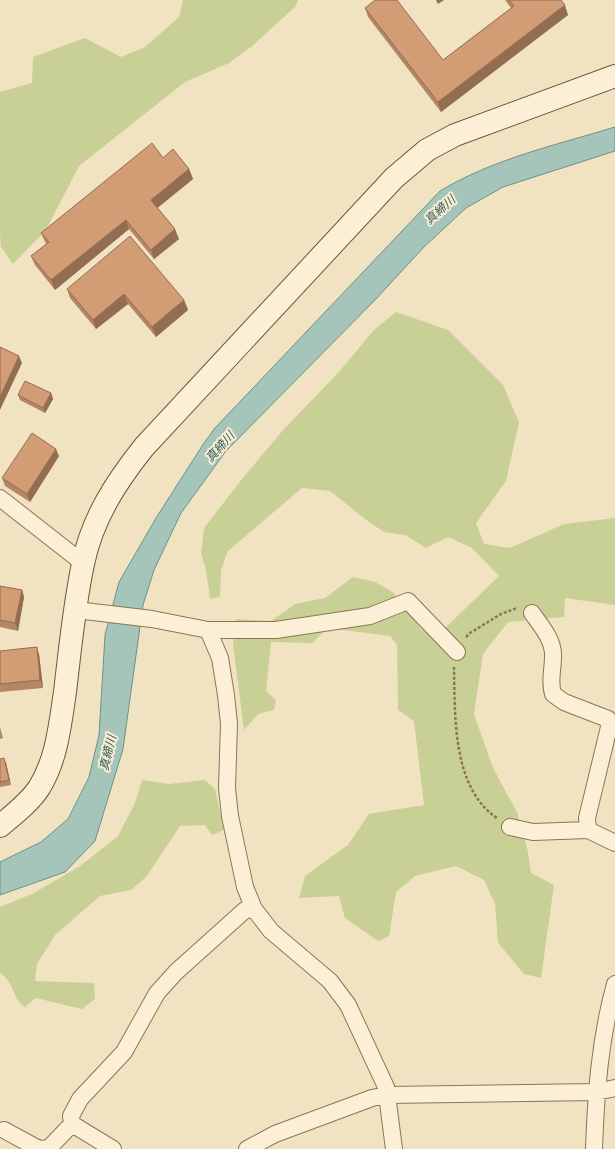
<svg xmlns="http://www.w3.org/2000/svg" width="615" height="1149" font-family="Merriweather,'Noto Sans JP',serif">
	<rect width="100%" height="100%" fill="#f1e3c2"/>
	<path fill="#c9d095" d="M183 0H298L295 7 251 47 229 63 185 82 79 166 46 230 13 264 1 247 0 234V92L32 83 33 57 85 38 121 57 145 47 179 17Z
		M396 312 448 330 503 385 519 422 506 481 476 523 484 544 510 548 564 524 615 518V605L565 598 564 617 508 622 483 654 474 714 493 768 517 812 528 852 531 873 554 885 541 978 524 974 498 943 495 904 484 880 456 866 415 876 396 892 389 936 378 941 345 918 339 896 299 898 305 876 348 845 369 814 424 805 414 721 398 710 397 645 390 636 328 628 312 643 271 642 266 691 276 700 274 710 258 714 244 730 233 645 236 619 271 621 295 604 325 598 353 577 375 582 393 592 422 630H443L499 576 472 548 448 537 426 548 405 535 384 532 369 522 330 491 302 488 228 551 221 570 220 597 210 599 206 569 201 554 204 528 242 479 283 430 339 372 374 330Z
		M142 780 169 784 205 780 215 789 224 830 212 835 205 825 180 826 147 876 131 890 100 896 55 935 37 964 35 981 94 983 95 999 82 1009 36 998 25 1007C12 999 14 981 0 973V907L32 894 80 866 118 836 135 803Z"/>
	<path fill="#a5c4ba" stroke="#6a9389" d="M615 127V151L503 187 466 208 424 247 375 300 226 451 181 513 154 570 143 605 123 749 95 841 65 872 0 895V862L41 842 68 819 89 777 99 735 105 635 119 582 156 518 204 443 215 428 440 191C493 159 556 145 615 127Z"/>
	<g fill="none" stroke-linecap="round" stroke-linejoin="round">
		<defs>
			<path id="street" d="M0 498 83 563
				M76 610 152 619 208 630H276L370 616 408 601 457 652
				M532 613C541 626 554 640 553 657 553 670 549 681 553 694L564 702 608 719 609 727 587 818 588 830
				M208 630 220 658 226 695 229 724 227 788 230 816 245 887 254 909 271 931 330 981 348 1005 386 1087 394 1149
				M510 827 533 832 588 830 615 843
				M4 1130 39 1149 49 1148 72 1124
				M113 1149 72 1124 71 1116 80 1099 124 1052 157 993 176 972 245 910 254 909
				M247 1149 275 1134 372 1098 387 1095 596 1092 615 1088
				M594 1149C596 1092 600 1038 615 984"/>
			<path id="secondary" d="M0 826C13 815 29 803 39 788 57 759 60 725 65 692 70 650 74 606 83 564 92 519 116 482 144 447L394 178 427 150 455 135 615 76"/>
		</defs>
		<use href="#street" stroke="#8d7457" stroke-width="18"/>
		<use href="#secondary" stroke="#6f553b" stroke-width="24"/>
		<path stroke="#8d7457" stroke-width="2.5" stroke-dasharray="3 2" stroke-linecap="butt" d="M466 637 470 633 501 614 517 608
			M454 667C455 715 452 788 497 818"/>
		<use href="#street" stroke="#fbf0d6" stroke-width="16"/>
		<use href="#secondary" stroke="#fbf0d6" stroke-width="22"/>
	</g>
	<path fill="#b58665" d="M505 0H561L568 15 441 112 368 17 365 8 443 60 511 8Z
		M189 169 193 179 157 208 179 239 154 259 129 229 55 290 35 265 31 256 46 244 41 233Z
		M67 289 184 300 188 310 156 337 128 304 96 329 70 298Z
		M51 393 53 399 45 413 20 400 18 395Z
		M59 456 30 502 5 486 2 478Z
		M0 586 22 590 24 597 18 631 0 627Z
		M0 651 39 654 43 688 0 692Z
		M0 727 3 738 0 739Z
		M0 759 6 763 11 785 0 787Z"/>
	<path fill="#936d52" d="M436 0H444L438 4Z
		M565 5 568 15 441 112 438 102Z
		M189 169 193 179 155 210 151 200Z
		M126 220 129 229 55 290 51 280Z
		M175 229 179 239 154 259 151 250Z
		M124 294 128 304 96 329 93 320Z
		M184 300 188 310 156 337 152 327Z
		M19 356 22 363 0 410V397Z
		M51 393 53 399 45 413 43 408Z
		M56 449 59 456 30 502 27 494Z
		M22 590 24 597 18 631 15 623Z
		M37 647 39 654 43 688 40 680Z
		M4 758 6 763 11 785 9 780Z"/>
	<path fill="#d29c75" stroke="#936d52" d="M375 0H397L443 60 514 6 509 0H561L565 5 438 102 365 8Z
		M152 143 163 158 173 149 189 169 151 200 175 229 151 250 126 220 51 280 31 256 49 242 41 233Z
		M130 236 184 300 152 327 124 294 93 320 67 289Z
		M0 347 19 356 0 397Z
		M25 381 51 393 43 408 18 395Z
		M32 433 56 449 27 494 2 478Z
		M0 586 22 590 15 623 0 620Z
		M37 647 40 680 0 684V651Z
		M4 758 9 780 0 782V759Z"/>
	<g text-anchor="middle" stroke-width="4" stroke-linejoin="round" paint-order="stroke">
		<g font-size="12" font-style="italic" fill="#2b5c59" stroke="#f8edd2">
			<text transform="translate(440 210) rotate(-42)" y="4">真締川</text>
			<text transform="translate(220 447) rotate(-48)" y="4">真締川</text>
			<text transform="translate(108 753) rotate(-77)" y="4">真締川</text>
		</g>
	</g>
</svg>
